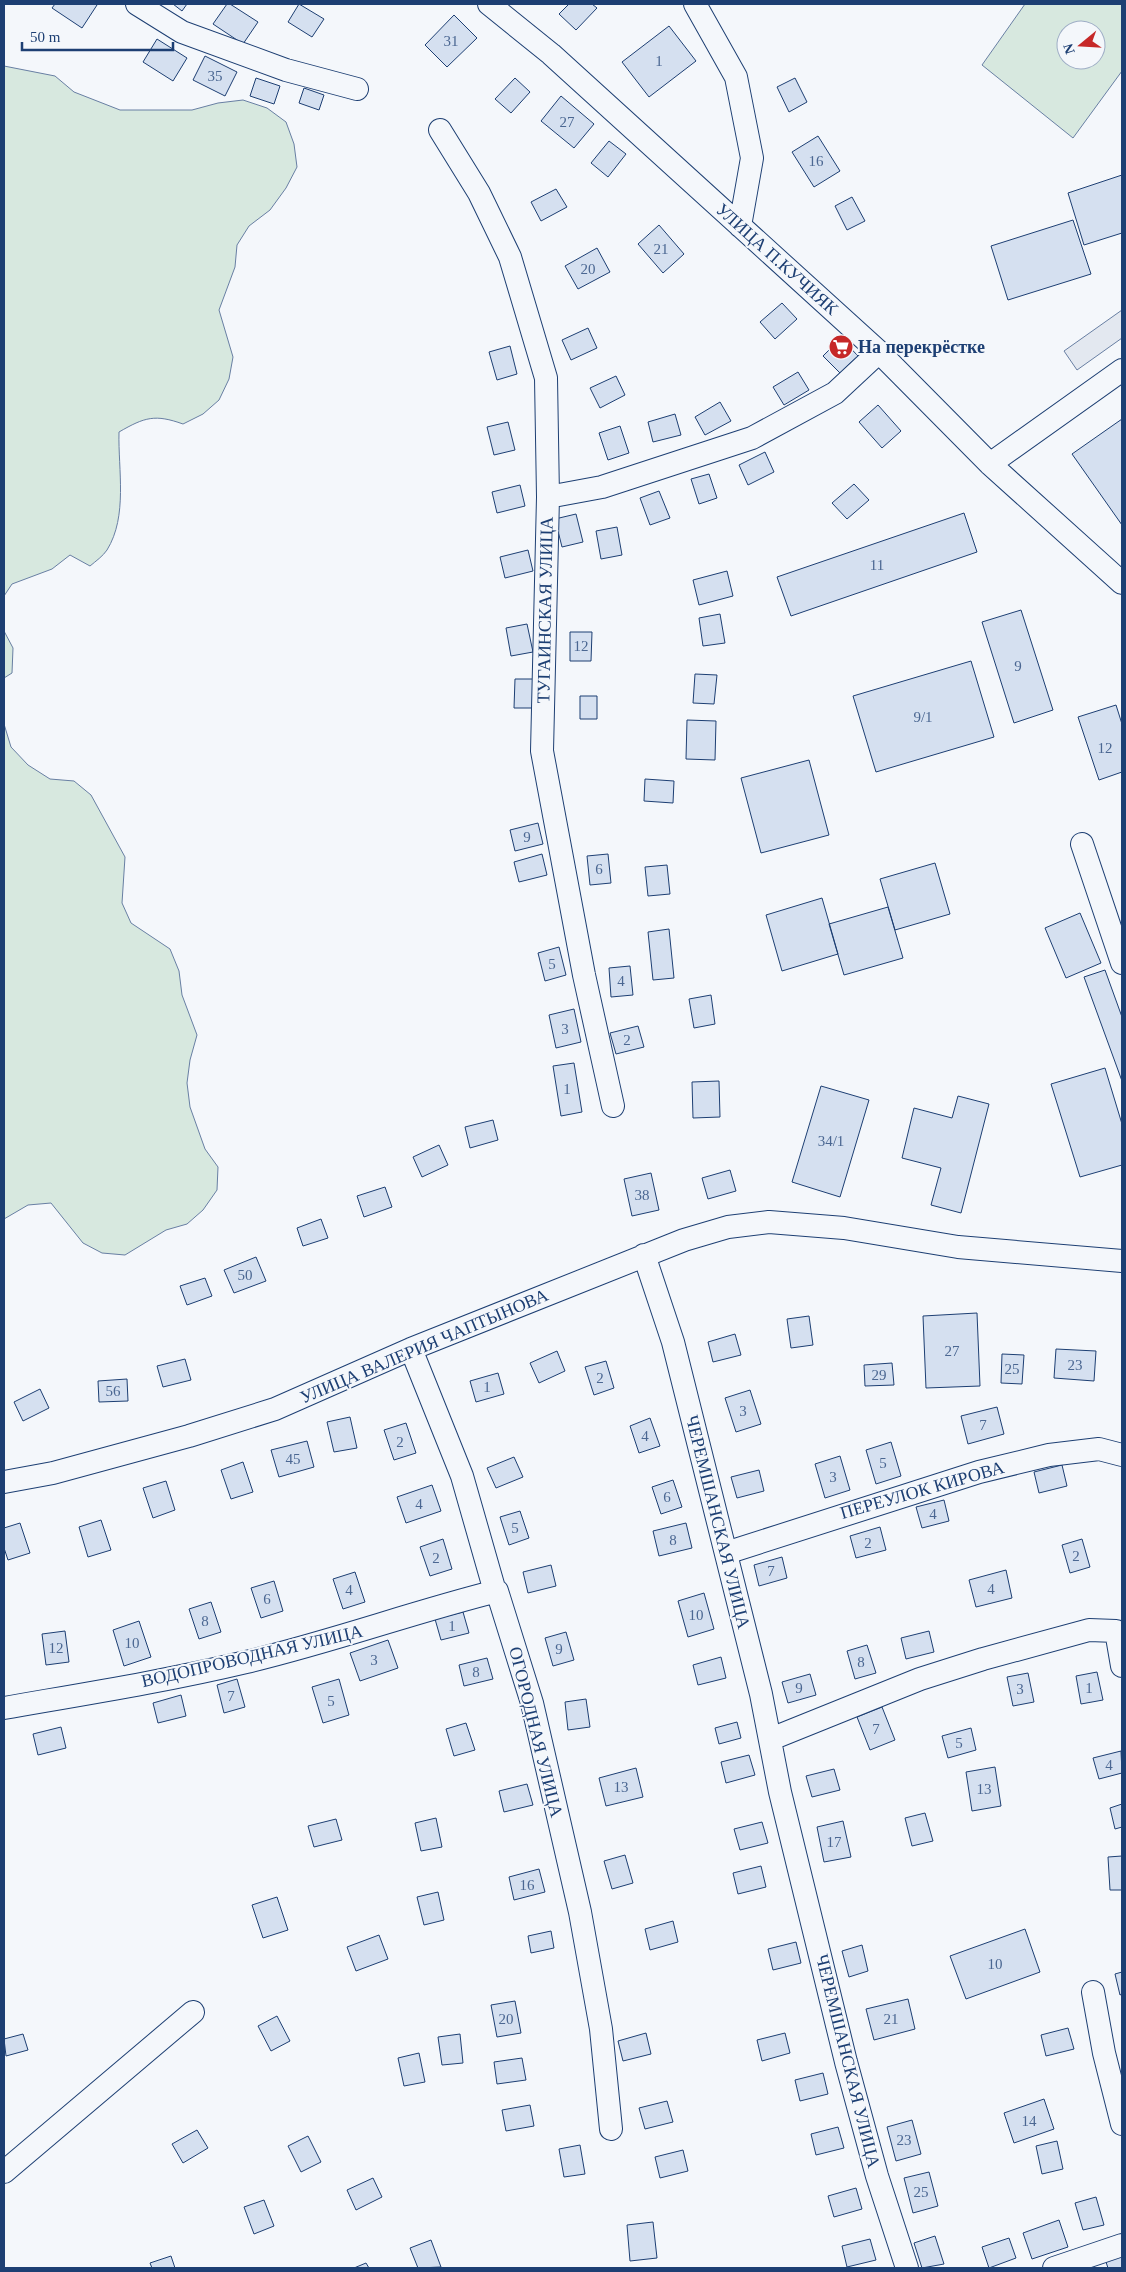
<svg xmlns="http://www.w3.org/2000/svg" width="1126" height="2272" font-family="'Times New Roman',serif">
	<rect width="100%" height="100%" fill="#f4f7fb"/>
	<path fill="#d7e8df" stroke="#687fa3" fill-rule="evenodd" d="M1025 4H1122V71L1073 138 982 65ZM1066 30H1096V60H1066Z
		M4 66 55 76 74 92 120 110H192L218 103 243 100 267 108 286 122 294 144 297 167 286 188 270 210 249 226 237 245 235 267 219 310 233 357 229 379 219 400 203 414 183 424C155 414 145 417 119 432 118 470 128 516 107 550 103 556 96 561 90 566L70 555 52 569 12 584 4 596Z
		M4 631 13 648 12 673 4 678Z
		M4 724 11 747 28 765 50 779 74 781 91 795 125 857 122 903 131 923 170 949 179 971 182 995 197 1035 190 1060 187 1083 190 1107 205 1149 218 1167 217 1190 203 1210 187 1224 166 1230 125 1255 102 1253 83 1243 51 1203 28 1205 4 1219Z"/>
	<path fill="#e3e8f0" stroke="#687fa3" d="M1122 310V338L1077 370 1064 351Z"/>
	<path fill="#d5e0f0" stroke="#1d3f73" d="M55 4H95L97 5 82 28 52 8Z
		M173 4H187L182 11Z
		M227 4H230L258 22 243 44 213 24Z
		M299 4 324 19 312 37 288 22Z
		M569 4H592L597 8 576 30 559 14Z
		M454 15 477 38 447 67 425 45Z
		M669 26 696 61 649 97 622 62Z
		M157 39 187 58 173 81 143 62Z
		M205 56 237 72 225 96 193 80Z
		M256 78 280 86 274 104 250 96Z
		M515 78 530 92 511 113 495 99Z
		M795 78 807 102 789 112 777 87Z
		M304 88 324 95 319 110 299 103Z
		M561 96 594 124 574 148 541 121Z
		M818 136 840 171 814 187 792 152Z
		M609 141 626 154 608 177 591 163Z
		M1122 175V233L1084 245 1068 193Z
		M556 189 567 207 541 221 531 202Z
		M852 197 865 221 847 230 835 206Z
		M1073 220 1091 274 1008 300 991 246Z
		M659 225 684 254 663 273 638 244Z
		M597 248 610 272 578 289 565 266Z
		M782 303 797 319 775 339 760 322Z
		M588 328 597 348 571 360 562 340Z
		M841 338 858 356 840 373 823 356Z
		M510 346 517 374 497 380 489 352Z
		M798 372 809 390 784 405 773 387Z
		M616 376 625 395 600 408 590 388Z
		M720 402 731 421 705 435 695 417Z
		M878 405 901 431 882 448 859 422Z
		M675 414 681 435 653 442 648 422Z
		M1122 419V525L1072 454Z
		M508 422 515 450 494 455 487 427Z
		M620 426 629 453 608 460 599 433Z
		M765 452 774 472 748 485 739 465Z
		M709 474 717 498 699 504 691 479Z
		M854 484 869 500 847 519 832 503Z
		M520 485 525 506 497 513 492 492Z
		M659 491 670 518 650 525 640 498Z
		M964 513 977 552 791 616 777 577Z
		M576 514 583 542 562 547 555 519Z
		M617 527 622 555 601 559 596 531Z
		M528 550 533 571 505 578 500 557Z
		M727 571 733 596 699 605 693 580Z
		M1021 610 1053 710 1014 723 982 622Z
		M720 614 725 643 703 646 699 618Z
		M527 624 533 652 511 656 506 628Z
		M570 632H592L591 661H570Z
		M971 661 994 737 876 772 853 696Z
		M695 674 717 675 714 704 693 703Z
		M515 679H536L535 708H514Z
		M580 696H597V719H580Z
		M1116 705 1122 724V772L1099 780 1078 717Z
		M687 720 716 721 715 760 686 759Z
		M809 760 829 835 761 853 741 778Z
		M645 779 674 781 673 803 644 801Z
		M538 823 543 844 515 851 510 830Z
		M542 854 547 875 519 882 514 862Z
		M608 854 611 883 590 885 587 856Z
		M935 863 950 914 895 930 880 879Z
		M667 865 670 894 648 896 645 867Z
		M822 898 838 954 782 971 766 915Z
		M888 907 903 958 844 975 829 924Z
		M1080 913 1101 963 1066 978 1045 928Z
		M669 929 674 978 653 980 648 932Z
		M559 947 566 975 545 981 538 953Z
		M630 966 633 995 611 997 609 968Z
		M1105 970 1122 1017V1081L1084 977Z
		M711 995 715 1024 694 1028 689 999Z
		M574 1009 581 1042 556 1048 549 1015Z
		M638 1026 644 1047 616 1054 610 1033Z
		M574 1063 582 1112 561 1116 553 1066Z
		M1105 1068 1122 1124V1165L1080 1177 1051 1084Z
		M719 1081 720 1117 693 1118 692 1082Z
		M821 1086 869 1100 840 1197 792 1182Z
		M958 1096 989 1104 961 1213 931 1205 941 1168 902 1158 914 1108 952 1118Z
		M493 1120 498 1140 470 1148 465 1127Z
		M439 1145 448 1165 422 1177 413 1157Z
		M730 1170 736 1191 708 1199 702 1178Z
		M651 1173 659 1210 632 1216 624 1179Z
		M385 1187 392 1207 364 1217 357 1196Z
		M321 1219 328 1238 303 1246 297 1228Z
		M256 1257 266 1281 234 1293 224 1270Z
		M205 1278 212 1296 187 1305 180 1286Z
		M977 1313 980 1386 926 1388 923 1316Z
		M809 1316 813 1345 791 1348 787 1319Z
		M735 1334 741 1355 713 1362 708 1342Z
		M1056 1349 1096 1351 1094 1381 1054 1378Z
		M557 1351 565 1371 539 1383 530 1363Z
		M1002 1354 1024 1355 1022 1384 1001 1383Z
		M185 1359 191 1380 163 1387 157 1366Z
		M606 1361 614 1388 594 1395 585 1367Z
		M892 1363 894 1385 865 1386 864 1365Z
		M498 1373 504 1394 476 1402 470 1381Z
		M127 1379 128 1401 99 1402 98 1381Z
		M40 1389 49 1408 23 1421 14 1402Z
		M750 1390 761 1424 736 1432 725 1398Z
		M997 1407 1004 1434 968 1444 961 1416Z
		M350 1417 357 1448 334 1452 327 1422Z
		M650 1418 660 1446 639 1453 630 1426Z
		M406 1423 416 1453 394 1460 384 1430Z
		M307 1441 314 1467 279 1477 271 1450Z
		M891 1442 901 1476 876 1484 866 1450Z
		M840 1456 850 1490 825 1498 815 1464Z
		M514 1457 523 1477 496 1488 487 1468Z
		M243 1462 253 1492 231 1499 221 1470Z
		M1062 1465 1067 1486 1039 1493 1034 1472Z
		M759 1470 764 1491 737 1498 731 1477Z
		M673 1480 682 1507 661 1514 652 1487Z
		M166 1481 175 1510 153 1518 143 1488Z
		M432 1485 441 1511 406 1523 397 1497Z
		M944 1500 949 1521 922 1528 916 1507Z
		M520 1511 529 1538 509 1545 500 1517Z
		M101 1520 111 1550 88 1557 79 1527Z
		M20 1523 30 1553 8 1560 4 1548V1528Z
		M686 1523 692 1548 659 1556 653 1531Z
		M880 1527 886 1550 856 1558 850 1536Z
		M443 1539 452 1569 430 1576 420 1547Z
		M1082 1539 1090 1567 1070 1573 1062 1545Z
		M782 1557 787 1578 759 1586 754 1565Z
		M551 1565 556 1586 528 1593 523 1572Z
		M1006 1570 1012 1598 976 1607 969 1580Z
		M355 1572 365 1602 343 1609 333 1579Z
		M274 1581 283 1611 261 1618 251 1588Z
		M704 1593 714 1629 688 1637 678 1601Z
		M211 1602 221 1632 199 1639 189 1609Z
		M463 1612 469 1633 441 1640 435 1619Z
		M139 1621 151 1657 124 1666 113 1630Z
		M65 1631 69 1662 46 1665 42 1634Z
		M929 1631 934 1652 906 1659 901 1638Z
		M566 1632 574 1660 553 1666 545 1638Z
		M388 1640 398 1668 360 1681 350 1653Z
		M867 1645 876 1673 855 1679 847 1651Z
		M721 1657 726 1678 698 1685 693 1665Z
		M487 1658 493 1679 464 1686 459 1665Z
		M1097 1672 1103 1700 1081 1704 1076 1676Z
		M1028 1673 1034 1702 1013 1706 1007 1677Z
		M810 1674 816 1695 788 1703 782 1682Z
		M237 1679 245 1707 224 1713 217 1685Z
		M339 1679 349 1715 323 1723 312 1687Z
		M181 1695 186 1716 158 1723 153 1703Z
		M586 1699 590 1727 568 1730 565 1702Z
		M882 1707 895 1740 870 1750 857 1717Z
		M737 1722 741 1738 719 1744 715 1728Z
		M466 1723 475 1750 454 1756 446 1729Z
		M61 1727 66 1748 38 1755 33 1734Z
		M971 1728 976 1750 948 1758 942 1736Z
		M1121 1751 1122 1773 1099 1779 1093 1758Z
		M749 1755 755 1775 726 1783 721 1762Z
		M995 1767 1001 1806 972 1811 966 1772Z
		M636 1768 643 1797 606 1806 599 1778Z
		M834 1769 840 1790 812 1797 806 1776Z
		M527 1784 533 1805 504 1812 499 1791Z
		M1122 1804V1827L1115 1829 1110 1808Z
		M925 1813 933 1841 912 1846 905 1818Z
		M436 1818 442 1847 421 1851 415 1823Z
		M336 1819 342 1840 314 1847 308 1826Z
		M843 1821 851 1857 824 1862 817 1827Z
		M762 1822 768 1843 740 1850 734 1829Z
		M625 1855 633 1883 612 1889 604 1861Z
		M1122 1856V1890H1110L1108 1857Z
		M761 1866 766 1887 738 1894 733 1873Z
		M539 1869 545 1892 514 1900 509 1877Z
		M438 1892 444 1920 424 1925 417 1897Z
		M277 1897 288 1930 263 1938 252 1905Z
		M673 1921 678 1942 650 1950 645 1929Z
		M1025 1929 1040 1972 966 1999 950 1956Z
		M551 1931 554 1948 531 1953 528 1936Z
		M379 1935 388 1959 356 1971 347 1947Z
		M796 1942 801 1963 773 1970 768 1949Z
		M862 1945 868 1971 849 1977 842 1951Z
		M1122 1972V1994L1120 1995 1115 1974Z
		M908 1999 915 2029 874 2040 866 2009Z
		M515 2001 521 2033 497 2037 491 2005Z
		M277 2016 290 2041 271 2051 258 2026Z
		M1068 2028 1074 2049 1046 2056 1041 2035Z
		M646 2033 651 2054 623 2061 618 2041Z
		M785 2033 790 2053 762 2061 757 2040Z
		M23 2034 28 2050 6 2056 4 2039Z
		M460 2034 463 2063 442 2065 438 2037Z
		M419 2053 425 2082 404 2086 398 2058Z
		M522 2058 526 2080 497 2084 494 2062Z
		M823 2073 828 2094 800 2101 795 2080Z
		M1044 2099 1054 2129 1014 2143 1004 2113Z
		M667 2101 673 2122 645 2129 639 2108Z
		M530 2105 534 2126 506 2131 502 2110Z
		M912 2120 921 2154 896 2161 887 2127Z
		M838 2127 844 2148 816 2155 811 2134Z
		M197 2130 208 2148 183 2163 172 2144Z
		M308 2136 321 2162 301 2172 288 2146Z
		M1057 2141 1063 2169 1042 2174 1036 2146Z
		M580 2145 585 2174 564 2177 559 2149Z
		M683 2150 688 2171 660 2178 655 2157Z
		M929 2172 938 2206 913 2213 904 2178Z
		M373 2178 382 2197 356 2210 347 2190Z
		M856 2188 862 2209 834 2217 828 2196Z
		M1096 2197 1104 2225 1083 2230 1075 2203Z
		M264 2200 274 2226 254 2234 244 2207Z
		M1059 2220 1068 2247 1032 2259 1023 2233Z
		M653 2222 657 2258 630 2261 627 2225Z
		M935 2236 944 2264 922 2268 914 2243Z
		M1009 2238 1016 2258 989 2268 982 2247Z
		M870 2239 876 2260 847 2267 842 2246Z
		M431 2240 441 2267 418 2268 410 2248Z
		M1122 2254V2268H1108L1105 2259Z
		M171 2256 175 2268H152L150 2263Z
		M366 2263 369 2268H354Z"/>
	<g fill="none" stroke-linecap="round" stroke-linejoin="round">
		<defs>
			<path id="minor" d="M137 4 182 32 286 70 357 89
				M489 4 551 54 879 352 990 464 1122 583
				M695 4 736 77 752 158 740 226
				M440 130 479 193 510 257 546 378 548 497 542 751 584 975 613 1106
				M990 464 1122 370
				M548 497 602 487 752 438 835 393 879 352
				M1082 844 1122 963
				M644 1255 673 1342 761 1694 780 1792 846 2062 877 2176 907 2268
				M411 1349 462 1476 494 1588 497 1591 532 1703 580 1912 601 2029 611 2129
				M4 1482 53 1473 189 1436 275 1409 411 1349 684 1240 728 1227 769 1222 844 1228 958 1247 1122 1261
				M726 1553 979 1472 1049 1455 1099 1449 1122 1455
				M4 1708C84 1694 166 1681 246 1662 331 1642 413 1612 497 1591
				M771 1739 920 1679 983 1659 1089 1630 1116 1631 1122 1666
				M1093 1992 1104 2053 1122 2124
				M4 2172 193 2012
				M1054 2268 1122 2245"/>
		</defs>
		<use href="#minor" stroke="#1d3f73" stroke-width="24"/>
		<use href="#minor" stroke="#f4f7fb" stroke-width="22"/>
	</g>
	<defs>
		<symbol id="supermarket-disc" viewBox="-11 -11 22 22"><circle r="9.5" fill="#c62828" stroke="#f4f7fb"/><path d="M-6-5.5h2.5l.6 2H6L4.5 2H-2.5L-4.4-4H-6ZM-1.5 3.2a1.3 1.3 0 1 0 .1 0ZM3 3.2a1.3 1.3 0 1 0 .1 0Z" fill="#fff"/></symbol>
	</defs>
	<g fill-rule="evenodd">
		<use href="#supermarket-disc" x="827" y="333" width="28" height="28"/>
	</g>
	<g text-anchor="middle" stroke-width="4" stroke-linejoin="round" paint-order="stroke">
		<g font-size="15" fill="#4b6792">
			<text x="451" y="46">31</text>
			<text x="659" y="66">1</text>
			<text x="215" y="81">35</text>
			<text x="567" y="127">27</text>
			<text x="816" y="166">16</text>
			<text x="661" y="254">21</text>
			<text x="588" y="274">20</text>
			<text x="877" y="570">11</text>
			<text x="581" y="651">12</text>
			<text x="1018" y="671">9</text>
			<text x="923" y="722">9/1</text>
			<text x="1105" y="753">12</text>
			<text x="527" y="842">9</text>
			<text x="599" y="874">6</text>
			<text x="552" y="969">5</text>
			<text x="621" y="986">4</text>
			<text x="565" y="1034">3</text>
			<text x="627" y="1045">2</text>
			<text x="567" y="1094">1</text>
			<text x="831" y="1146">34/1</text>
			<text x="642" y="1200">38</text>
			<text x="245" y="1280">50</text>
			<text x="952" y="1356">27</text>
			<text x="1075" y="1370">23</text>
			<text x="1012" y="1374">25</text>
			<text x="879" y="1380">29</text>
			<text x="600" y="1383">2</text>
			<text x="487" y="1392">1</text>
			<text x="113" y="1396">56</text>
			<text x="743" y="1416">3</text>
			<text x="983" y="1430">7</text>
			<text x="645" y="1441">4</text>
			<text x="400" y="1447">2</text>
			<text x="293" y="1464">45</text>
			<text x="883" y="1468">5</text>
			<text x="833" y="1482">3</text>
			<text x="667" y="1502">6</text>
			<text x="419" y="1509">4</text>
			<text x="933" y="1519">4</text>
			<text x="515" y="1533">5</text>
			<text x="673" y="1545">8</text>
			<text x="868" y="1548">2</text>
			<text x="1076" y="1561">2</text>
			<text x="436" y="1563">2</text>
			<text x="771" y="1576">7</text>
			<text x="991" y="1594">4</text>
			<text x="349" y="1595">4</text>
			<text x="267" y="1604">6</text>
			<text x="696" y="1620">10</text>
			<text x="205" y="1626">8</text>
			<text x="452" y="1631">1</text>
			<text x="132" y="1648">10</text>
			<text x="56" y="1653">12</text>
			<text x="559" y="1654">9</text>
			<text x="374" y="1665">3</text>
			<text x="861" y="1667">8</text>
			<text x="476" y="1677">8</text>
			<text x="799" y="1693">9</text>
			<text x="1089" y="1693">1</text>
			<text x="1020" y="1694">3</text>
			<text x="231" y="1701">7</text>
			<text x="331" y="1706">5</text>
			<text x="876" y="1734">7</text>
			<text x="959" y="1748">5</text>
			<text x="1109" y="1770">4</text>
			<text x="621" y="1792">13</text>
			<text x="984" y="1794">13</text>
			<text x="834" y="1847">17</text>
			<text x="527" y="1890">16</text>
			<text x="995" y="1969">10</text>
			<text x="506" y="2024">20</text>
			<text x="891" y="2024">21</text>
			<text x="1029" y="2126">14</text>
			<text x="904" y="2145">23</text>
			<text x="921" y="2197">25</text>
		</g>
		<g font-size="18" fill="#1d3f73" stroke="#f4f7fb">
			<text transform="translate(777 259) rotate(42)" y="6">УЛИЦА П.КУЧИЯК</text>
			<text transform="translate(545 610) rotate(-89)" y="6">ТУГАИНСКАЯ УЛИЦА</text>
			<text transform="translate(424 1346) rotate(-23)" y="6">УЛИЦА ВАЛЕРИЯ ЧАПТЫНОВА</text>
			<text transform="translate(922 1490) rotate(-16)" y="6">ПЕРЕУЛОК КИРОВА</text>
			<text transform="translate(718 1522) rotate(76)" y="6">ЧЕРЕМШАНСКАЯ УЛИЦА</text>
			<text transform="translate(252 1656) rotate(-13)" y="6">ВОДОПРОВОДНАЯ УЛИЦА</text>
			<text transform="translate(536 1732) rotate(76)" y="6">ОГОРОДНАЯ УЛИЦА</text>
			<text transform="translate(848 2061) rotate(76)" y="6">ЧЕРЕМШАНСКАЯ УЛИЦА</text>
		</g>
		<g font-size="18" font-weight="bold" fill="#1d3f73" stroke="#f4f7fb" text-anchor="start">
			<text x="858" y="353">На перекрёстке</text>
		</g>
	</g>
	<rect width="1126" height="2272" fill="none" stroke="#1d3f73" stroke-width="10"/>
	<g transform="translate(1081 45) rotate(252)"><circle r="24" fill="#f4f7fb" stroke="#9eadc5"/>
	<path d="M0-4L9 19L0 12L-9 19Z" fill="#c62828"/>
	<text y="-8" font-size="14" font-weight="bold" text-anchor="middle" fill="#1d3f73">N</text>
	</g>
	<path d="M22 42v8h151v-8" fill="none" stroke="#1d3f73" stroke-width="2.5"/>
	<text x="30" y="42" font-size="15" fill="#1d3f73" stroke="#f4f7fb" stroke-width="4" paint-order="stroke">50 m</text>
</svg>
